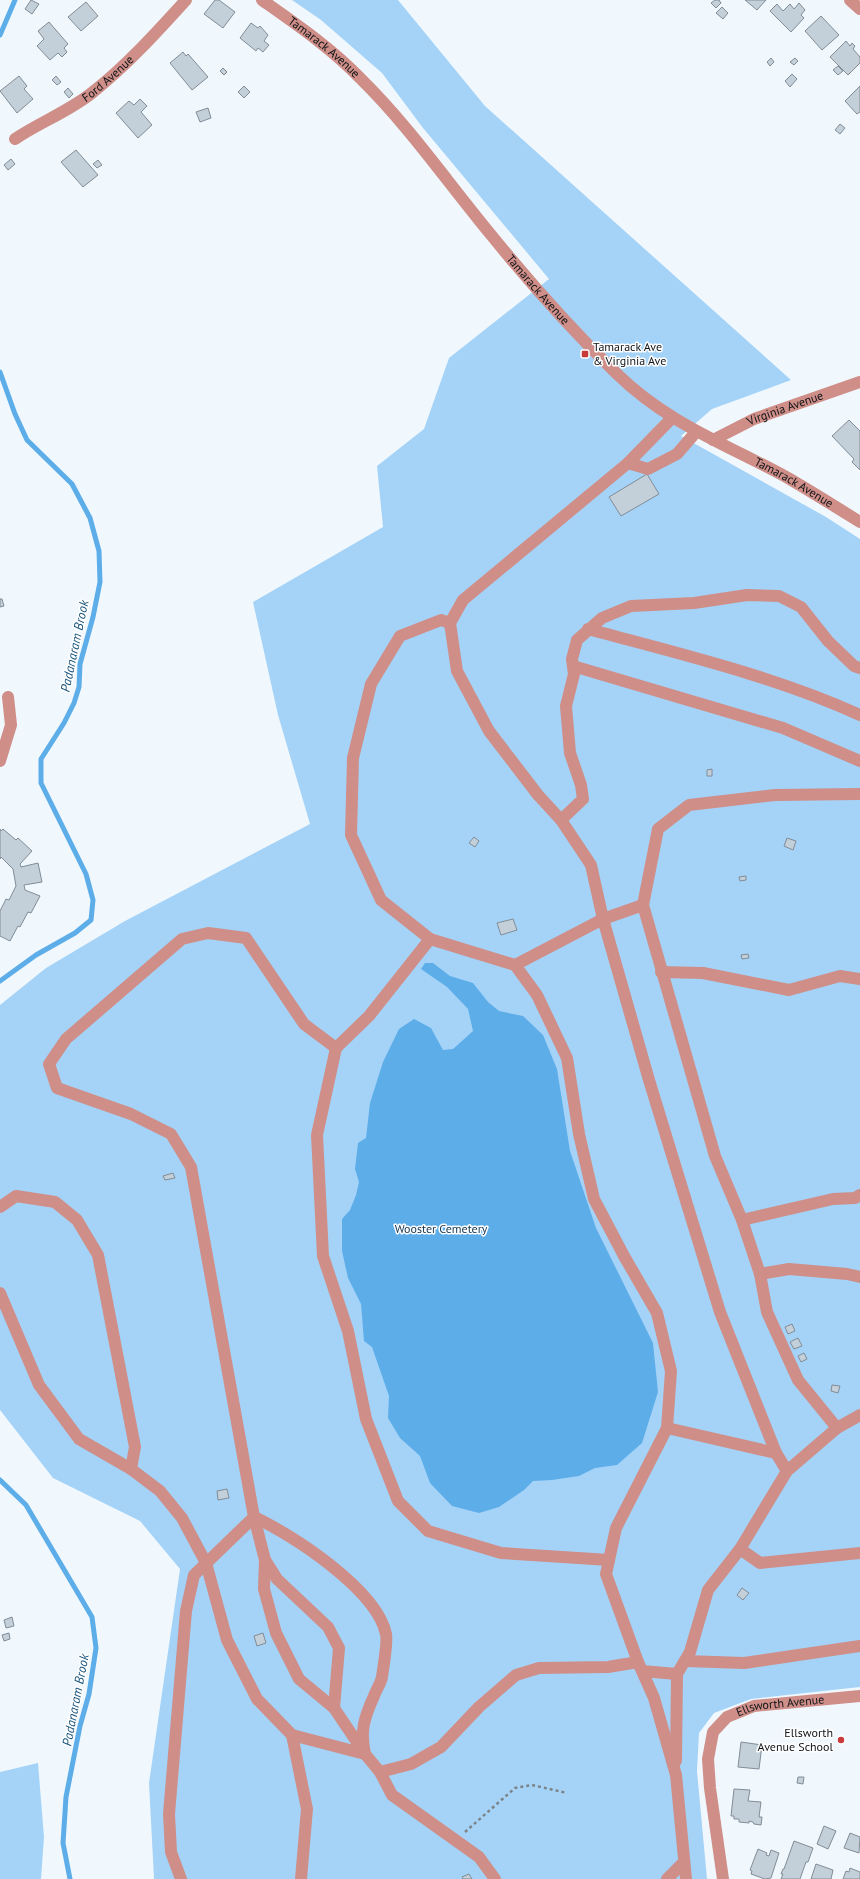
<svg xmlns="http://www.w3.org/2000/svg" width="860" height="1879" font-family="'PT Sans',sans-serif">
	<rect width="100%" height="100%" fill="#f0f8fe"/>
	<path fill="#a5d3f8" d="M292 0H398L485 106 791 380 712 409 681 436 826 517 860 539V1687L751 1699 714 1713 699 1733 697 1771 707 1879H154L149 1783 180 1569 140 1521 53 1478 0 1410V1005L46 968 125 921 310 824 278 715 253 602 383 527 377 466 424 429 449 358 549 279 423 128 382 73 321 20Z
		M38 1763 44 1837 41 1879H0V1772Z"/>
	<path fill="#5dade9" d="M425 963H433L450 976 473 983 488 1002 499 1011 523 1016 543 1035 557 1069 570 1151 596 1228 653 1343 658 1392 642 1443 617 1465 595 1468 579 1476 552 1480 533 1481 524 1490 499 1507 479 1513 452 1506 430 1483 420 1456 400 1438 388 1418 389 1396 372 1347 364 1341 361 1304 348 1278 342 1251V1219L350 1210 356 1195 359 1182 355 1169 358 1143 366 1138 370 1103 383 1062 399 1029 414 1019 431 1028 443 1050 453 1049 473 1031 468 1009 447 987 421 969Z"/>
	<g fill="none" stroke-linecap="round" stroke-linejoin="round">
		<path stroke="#5dade9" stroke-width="5" d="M0 35 15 0
			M0 372 15 414 27 440 72 484 90 518 99 551 100 582 93 617 80 664 79 687 74 703 64 723 41 759V783L86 874 93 900 91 920 75 933 36 955 0 981
			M0 1480 26 1505 92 1617 96 1648 89 1694 80 1726 66 1797 63 1843 70 1879"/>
	</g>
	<path fill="#c3d0da" stroke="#818c96" d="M31 0 39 4 32 14 25 9Z
		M215 0H219L235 12 223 28 204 14Z
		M715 0H719L721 3 716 8 711 3Z
		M745 0H766L757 10Z
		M86 2 98 16 81 31 68 17Z
		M799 3 805 10 801 15 804 18 791 32 770 11 777 4 783 11 790 4 794 9Z
		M722 7 728 13 723 19 716 13Z
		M821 16 839 35 822 50 805 31Z
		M49 22 68 44 64 48 67 52 62 57 58 53 50 60 37 46 44 39 38 31Z
		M251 23 258 28 260 26 268 35 264 41 269 45 263 52 258 48 256 51 240 38Z
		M846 41 850 46 852 43 855 46 853 49 860 57V63L848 75 830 57Z
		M183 52 186 56 188 54 208 77 192 90 170 63Z
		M771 58 774 62 770 66 767 62Z
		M795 58 798 61 794 65 790 62Z
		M838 66 843 71 838 75 833 70Z
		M223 68 227 72 224 75 220 71Z
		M792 74 797 79 790 87 785 81Z
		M19 76 27 86 24 89 33 99 17 113 0 91Z
		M56 76 61 82 57 85 52 80Z
		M244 86 250 92 244 98 238 92Z
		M860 86V112L857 114 845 101Z
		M68 88 73 94 69 98 64 92Z
		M140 99 147 106 141 112 152 125 138 138 116 113 129 101 134 105Z
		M208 108 211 118 200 122 196 112Z
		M840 124 845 128 840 134 835 130Z
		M76 150 98 175 83 187 61 162Z
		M11 159 15 164 8 170 4 165Z
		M98 160 102 165 97 168 93 164Z
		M849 420 860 431V470L852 462 854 459 832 436Z
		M647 474 659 494 621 516 609 497Z
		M0 599H2L4 606 0 607Z
		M712 769V776H707V770Z
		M0 829 1 831 3 829 16 840 18 838 32 851 20 864 21 867 38 863 42 882 24 885 25 890 40 896 31 913 28 912 20 927 18 926 10 941 0 936V911L6 899 9 900 16 886 13 869 1 857 0 859Z
		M474 837 479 841 475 847 469 843Z
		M787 838 796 841 793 850 784 846Z
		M746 876V880L740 881 739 877Z
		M513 919 517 930 501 935 497 923Z
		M748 954 749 958 742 959 741 955Z
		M173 1173 175 1178 165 1180 163 1176Z
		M792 1324 795 1331 788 1334 785 1327Z
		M798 1338 802 1346 794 1349 790 1342Z
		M804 1353 807 1359 801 1362 798 1356Z
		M832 1385 840 1386 838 1393 831 1391Z
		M227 1489 229 1498 218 1500 217 1491Z
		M742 1588 749 1593 743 1600 737 1595Z
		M12 1617 14 1626 6 1628 4 1620Z
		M9 1633 10 1639 4 1641 2 1635Z
		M263 1633 266 1643 257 1646 254 1636Z
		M741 1742 762 1745 759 1769 738 1767Z
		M798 1777H804L803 1784 797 1783Z
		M734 1789 750 1790 748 1801 761 1802 759 1817H762L761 1825 754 1824 753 1822 749 1821V1823L739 1822V1819H734V1816H731Z
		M824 1826 836 1831 828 1849 817 1844Z
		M850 1833 860 1837 859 1853 844 1848Z
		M794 1841 813 1848 808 1862H806L800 1879H781L783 1874H781L783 1869H784Z
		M758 1849 767 1853 766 1855 769 1856 771 1850 779 1853 771 1878 765 1879 751 1874 752 1871 750 1870Z
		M816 1864 833 1870 831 1879H811Z
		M850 1868 860 1872V1879H843L846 1871 849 1872Z
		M469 1874 472 1879H463L462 1877Z"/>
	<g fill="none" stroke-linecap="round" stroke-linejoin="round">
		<path stroke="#7d8488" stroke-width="2.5" stroke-dasharray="3 3" stroke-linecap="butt" d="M465 1832 515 1788 532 1785 567 1793"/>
		<g stroke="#cf8e88" stroke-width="12">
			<path id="s1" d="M262 0C296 24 331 48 360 78 409 126 448 183 492 236 531 284 572 330 616 373 668 424 726 444 788 478 812 492 836 507 860 522"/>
			<path d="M850 0 860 9"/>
			<path id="s2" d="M15 139C40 122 70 111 93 92 127 65 157 32 186 0"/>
			<path id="s3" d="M713 440 754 419 860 382"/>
			<path d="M628 463 648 469 677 454 696 432"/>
			<path d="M588 629C680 654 774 676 860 715"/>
			<path d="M573 666 783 728 860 761"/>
			<path d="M0 761 11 725 8 697"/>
			<path d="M561 820 538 795 489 731 457 671 450 623 463 600 628 463 672 418"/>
			<path d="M643 905 658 829 689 805 775 795 860 794"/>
			<path d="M430 939 381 900 351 835 353 758 371 684 400 636 441 620 450 623"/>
			<path d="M515 965 603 919 643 905 715 1156 742 1220 760 1274 789 1269 847 1274 860 1277"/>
			<path d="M661 972 703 973 789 990 840 976 860 979"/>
			<path d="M336 1048 317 1135 323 1256 348 1331 366 1419 398 1501 428 1531 501 1553 609 1560"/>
			<path d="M0 1207 16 1196 55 1202 77 1220 98 1255 135 1447 131 1469"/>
			<path d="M742 1220 833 1199 855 1198 860 1195"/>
			<path d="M760 1274 767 1312 798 1380 837 1428"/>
			<path d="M0 1293 39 1385 79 1439 131 1469 160 1491 182 1518 206 1563 227 1640 257 1699 292 1735 365 1754"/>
			<path d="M667 1428 776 1453"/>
			<path d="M787 1471 776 1453 720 1312 649 1080 603 919 591 865 561 820 583 799 581 785 570 753 566 706 574 674 572 659 577 640 602 618 631 606 694 603 747 595 779 596 801 607 828 641 854 666 860 668"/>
			<path d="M740 1549 760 1563 860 1553"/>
			<path d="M265 1560 264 1589 276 1633 299 1679 334 1708"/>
			<path d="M685 1661 744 1663 860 1646"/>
			<path d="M642 1671 677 1674 690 1652 708 1590 740 1549 787 1471 837 1428 860 1415"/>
			<path d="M292 1735 307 1809 301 1879"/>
			<path d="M365 1754C360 1731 364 1718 374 1696 376 1690 381 1683 382 1677 383 1669 388 1641 386 1634 377 1590 293 1535 254 1517L265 1560 277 1579 328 1627 339 1648 334 1708 365 1754 380 1772 392 1795 479 1857 495 1879"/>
			<path d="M676 1761 677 1674"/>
			<path d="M380 1772 411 1764 441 1747 479 1707 516 1675 539 1668 608 1667 638 1662"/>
			<path d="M181 1879 171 1852 169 1814 186 1611 194 1575 254 1517 191 1167 171 1134 131 1114 57 1088 49 1064 66 1039 182 939 208 933 246 938 304 1024 336 1048 369 1016 430 939 515 965 537 995 567 1058 579 1134 594 1199 624 1256 657 1313 671 1371 667 1428 616 1528 606 1574 638 1662 654 1698 676 1775 686 1879"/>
			<path d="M667 1879 684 1862"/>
			<path id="s4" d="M723 1879 710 1788 708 1759 713 1732 727 1717 754 1706 860 1696"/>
		</g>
	</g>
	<g fill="#c93a3a" stroke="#fff" stroke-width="1.5">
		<rect x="581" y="350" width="8" height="8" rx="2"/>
		<circle cx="841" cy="1740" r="4"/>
	</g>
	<g text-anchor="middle" stroke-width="3" stroke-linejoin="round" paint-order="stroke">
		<g font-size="12" fill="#0f1417" stroke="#fff">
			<text dy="4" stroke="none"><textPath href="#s1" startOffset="78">Tamarack Avenue</textPath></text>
			<text dy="4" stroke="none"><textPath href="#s2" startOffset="111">Ford Avenue</textPath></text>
			<text dy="4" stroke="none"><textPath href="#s1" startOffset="402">Tamarack Avenue</textPath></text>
			<text dy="4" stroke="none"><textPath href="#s3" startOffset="79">Virginia Avenue</textPath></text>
			<text dy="4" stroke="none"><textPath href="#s1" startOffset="726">Tamarack Avenue</textPath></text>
			<text dy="4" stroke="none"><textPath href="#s4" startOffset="224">Ellsworth Avenue</textPath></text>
		</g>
		<g font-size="12" fill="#0f1417" stroke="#fff" text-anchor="start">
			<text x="593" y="351">Tamarack Ave<tspan x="593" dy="14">&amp; Virginia Ave</tspan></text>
			<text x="833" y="1737" text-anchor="end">Ellsworth<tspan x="833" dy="14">Avenue School</tspan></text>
		</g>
		<g font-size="12" fill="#12344d" stroke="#fff">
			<text x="441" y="1233">Wooster Cemetery</text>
		</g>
		<g font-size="13" font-style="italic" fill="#18537b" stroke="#fff">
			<text transform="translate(74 646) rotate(-78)" y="5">Padanaram Brook</text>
			<text transform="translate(75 1700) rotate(-79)" y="5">Padanaram Brook</text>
		</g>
	</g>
</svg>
